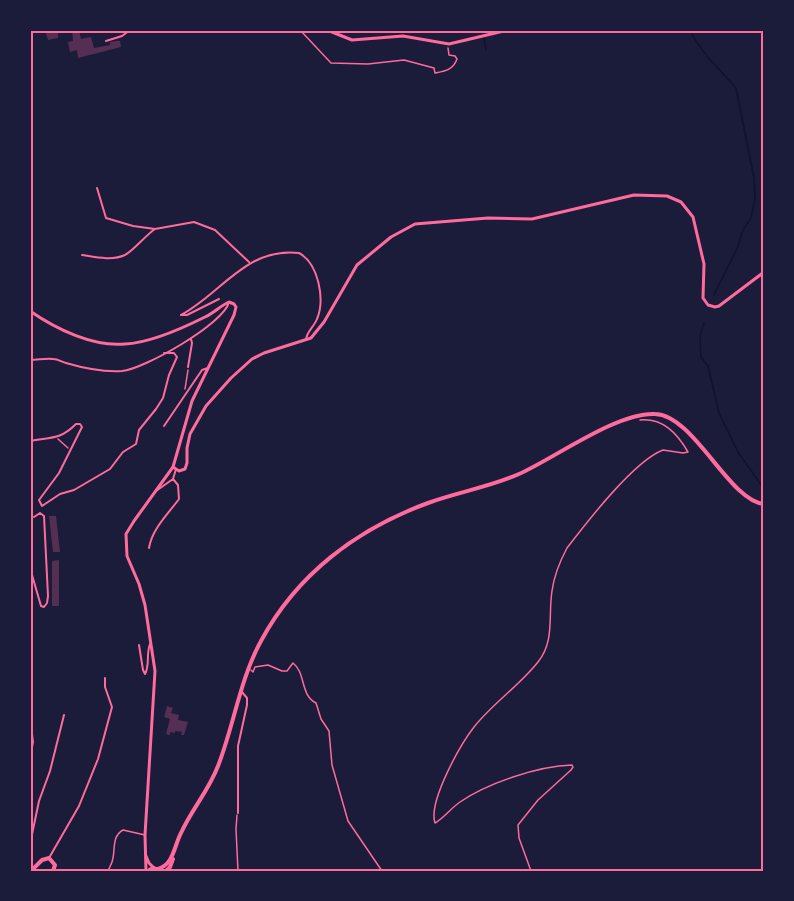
<svg xmlns="http://www.w3.org/2000/svg" width="794" height="901" font-family="'Noto Sans',sans-serif">
	<rect width="100%" height="100%" fill="#1b1b3a"/>
	<g fill="none" stroke-linecap="round" stroke-linejoin="round">
		<path stroke="#12122b" stroke-width="1.5" d="M483 30 486 50
			M691 30 694 38 706 55 736 88 754 178 755 199 751 218 743 230 737 249 714 295
			M704 323 700 336 701 357 708 366 719 413 738 452 764 489"/>
	</g>
	<path fill="#542f53" d="M45 30H58V38L48 40Z
		M72 30H79L81 39 91 37 94 48 110 45V42L117 41H120L121 47 78 58 77 50 70 52 68 42 73 41Z
		M49 516H56L60 552H53Z
		M59 560V606H52V561Z
		M167 706 173 708 171 713 179 715 178 720 188 722 184 735H181L182 732 175 731V733L170 732V735L166 734 170 719 164 717Z"/>
	<g fill="none" stroke-linecap="round" stroke-linejoin="round">
		<path stroke="#ff6b9d" stroke-width="1.5" d="M300 30 331 63 368 64 404 60 434 68 435 73C445 71 453 70 457 59L455 56 449 55 448 48
			M185 389 188 370
			M58 439 68 448
			M251 670 253 672 255 667 268 665 282 671H287L293 663C306 673 300 695 316 703L321 719 329 731 332 765 348 821 382 871
			M237 815 236 829 238 871
			M531 871 519 838 518 825 538 800 571 770 573 767 572 765C538 766 488 783 460 802 451 808 444 818 435 823 428 802 460 745 474 727 493 703 519 686 538 662 555 641 548 616 552 591 554 576 560 561 567 548 587 522 634 461 663 450L683 453 688 452C677 433 663 418 640 420"/>
		<path stroke="#ff6b9d" stroke-width="1.5" d="M108 871C109 868 111 865 112 862 116 850 111 837 123 830L145 835"/>
		<path stroke="#ff6b9d" stroke-width="2" d="M106 41 122 36 130 30
			M97 188 106 218 133 226 155 229 194 222 215 230 249 262
			M82 255C95 257 112 261 125 255 133 251 146 235 155 229
			M181 315C222 293 246 247 299 253 319 264 325 300 317 319 314 327 306 332 306 340
			M181 315H187L219 299
			M30 360C38 360 46 358 53 359 58 359 62 362 66 363 83 368 105 372 122 371 144 369 224 324 229 302
			M188 367 192 343 191 339
			M164 426 202 370 208 368
			M30 441C51 437 60 440 76 424H80L82 427 59 473 39 500 42 506 60 494 74 490 110 469 123 452 136 444 139 430 156 409 163 398 169 375 177 357 174 353H164
			M156 491 173 479 176 469
			M149 548C152 529 168 514 179 499L178 485 173 479
			M30 568 41 606 44 607 47 603 48 596 44 516 40 513 34 517
			M139 645 143 670 145 674
			M145 674C150 665 146 654 150 644
			M30 718 33 742 30 757
			M238 813V746L247 705V698L242 692
			M30 844 39 801 50 771 64 715
			M49 858 79 806 98 759 112 707 105 687V678"/>
		<path stroke="#ff6b9d" stroke-width="3" d="M173 467 179 471 185 469 187 463V448L190 434 206 406 231 378 252 359 264 353 311 338 324 322 357 265 391 237 415 224 488 218 532 219 634 195 667 196 681 202 693 217 704 264 703 298 708 305 715 307 719 306 764 272"/>
		<path stroke="#ff6b9d" stroke-width="3" d="M327 30 352 40 403 36 449 44 508 30
			M30 311C56 329 93 347 125 344 149 343 183 328 205 317 214 313 220 306 229 302L234 304 236 307 234 315 192 401 173 467 134 521 126 534 127 556 139 584 145 605 155 671 145 835 146 871
			M146 856 149 863 154 868"/>
		<path stroke="#ff6b9d" stroke-width="4" d="M158 869C174 864 174 846 181 833 192 809 209 790 218 766 234 725 240 679 261 641 297 574 357 529 428 503 458 492 490 487 519 474 555 458 617 412 655 414 694 415 729 501 764 504
			M31 871 42 860 49 858 55 865 53 871
			M148 871 153 868 159 870
			M166 871 170 867 173 859"/>
	</g>
	<rect width="794" height="901" fill="none" stroke="#1b1b3a" stroke-width="63"/>
	<rect x="32" y="32" width="730" height="838" fill="none" stroke="#ff6b9d" stroke-width="2"/>
</svg>
